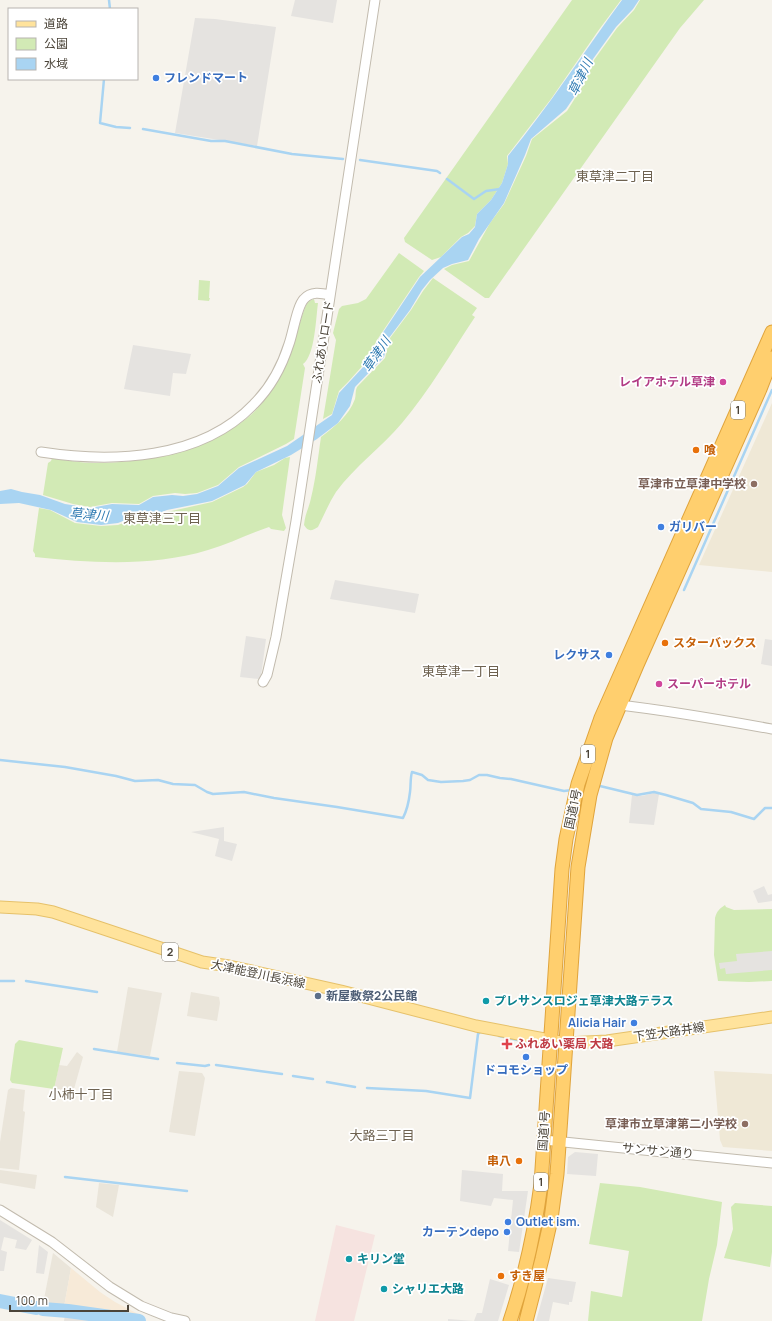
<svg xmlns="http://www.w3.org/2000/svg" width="772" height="1321" font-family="Manrope,'Noto Sans JP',sans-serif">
	<rect width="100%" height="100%" fill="#f6f3ec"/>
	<path fill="#eae5da" d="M128 987 162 993 150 1056 117 1052Z
		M191 992 219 997 220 1003 217 1021 187 1016Z
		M77 1052 83 1057 74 1089 72 1091 54 1089 59 1065 67 1066Z
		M179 1071 202 1073 205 1078 195 1136 169 1132Z
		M11 1088 25 1090 23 1111 25 1112 19 1170 0 1168V1142L8 1090Z
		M0 1170 37 1175 35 1189 0 1183Z
		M99 1183 119 1185 113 1217 96 1207Z
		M53 1253 71 1268 64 1307H49L44 1306 43 1304Z"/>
	<path fill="#f7ead8" d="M71 1268 100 1292 115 1302 140 1315 139 1317 64 1307Z"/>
	<path fill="#e6e2dd" d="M65 1314 114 1321H117H64Z"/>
	<path fill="#efe8d6" d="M772 403V572L699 565Z
		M714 1071 772 1074V1151L723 1147 720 1140Z"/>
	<path fill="#f6e3e0" d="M336 1225 375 1235 354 1321H315Z"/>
	<path fill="#d2eab5" d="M572 0H621L598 31 551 99 507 156 508 164 502 183 491 200 477 214 475 226 468 233 461 237 441 257 432 260 405 242 404 238Z
		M640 0H704L680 28 489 298H485L444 269 452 265 469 261 490 223 504 204 526 156 532 139 567 111 584 84 594 60 617 28 634 10Z
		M399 253 424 271 419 277 377 340 365 363 348 382 339 391 332 414 323 419 336 340 333 333 339 309 342 306 358 303 366 299Z
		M433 278 477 308 472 315 475 317C451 353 429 391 402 423 382 447 355 466 336 492 329 503 324 515 318 527 312 531 308 532 304 525 305 514 309 508 311 498 316 478 318 457 321 437 334 427 349 416 355 399 356 395 355 391 357 387L385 358 390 338 411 310 423 291Z
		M199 280 210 281 209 298H210L209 301 198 300Z
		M314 299 315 303H318C316 317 315 356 303 364L305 368 294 439 286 444 239 467 218 485 197 493 185 494 175 493 153 496 139 504 112 503 90 507 73 504 43 495 48 463 51 461 52 458C66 460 80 463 94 463 142 464 208 449 246 419 259 409 270 394 279 379 293 356 296 330 306 305L309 301Z
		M290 457 282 515 286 528 284 531 271 529 269 527C248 534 229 544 208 550 152 567 92 563 35 557V554L33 551 39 508 50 510 75 523 101 526 118 525 136 518 156 516 167 512 212 502 243 487 247 484 256 472 274 465 285 458Z
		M725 905 726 907 734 910 772 909V981L749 982 718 981 714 955 715 918C717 911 719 909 725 905Z
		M19 1040 63 1048 54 1089 12 1083 10 1080 15 1044Z
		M600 1183 640 1187 722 1202 717 1245 709 1279 702 1321H588L591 1291 622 1297 629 1251 589 1244Z
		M735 1203 772 1206V1252L770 1267 724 1258 733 1229 731 1207Z"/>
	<path fill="#e5e3e0" d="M295 0H337L333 23 291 16Z
		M195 18 215 19 276 27 257 146 175 133Z
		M133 345 191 354 186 374 173 373 170 396 124 389Z
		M335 580 419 594 415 613 330 599Z
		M246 636 266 639 261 676 259 679 240 677Z
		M765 639 772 640V666L761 664Z
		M654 793 659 794 654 825 629 823 632 795 642 796Z
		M224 827V841L237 844 232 861 215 856 219 839 191 832Z
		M764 886 768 895 772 894V901L758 903 753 891Z
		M772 951V970L726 974 725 968 720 969 719 963 737 961 736 954Z
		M575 1152 598 1154 596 1176 567 1174 568 1157Z
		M462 1170 503 1174 502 1191H528L519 1252 508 1251 513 1200 494 1198 491 1206 460 1201Z
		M0 1220 32 1240 26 1250 15 1248 17 1240 4 1237 1 1250 7 1252 4 1271H0Z
		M39 1245 48 1252 44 1274 36 1273Z
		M548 1278 576 1282 572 1302H569V1305L553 1302 549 1321H536Z
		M490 1279 509 1285 498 1321H448V1319L474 1321 477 1313H482Z"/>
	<path fill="#a9d4f2" d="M622 0H639L633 9 616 27 593 59 583 84 566 109 531 139 525 155 504 203 479 239 468 260 452 264 443 268 430 280 422 290 410 310 389 338 384 357 355 387 350 406 338 423 317 439 291 455 256 472 245 485 212 501 167 510 154 515 136 516 118 523 101 525 77 522 51 510 19 503 0 504V491L11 489 22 492 40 495 65 504 90 508 112 504 139 505 153 497 172 495 183 496 197 494 218 486 239 468 287 446 332 415 339 393 366 364 378 340 420 277 462 237 469 234 475 227 477 214 491 200 502 183 508 164V156C549 106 584 52 622 0Z"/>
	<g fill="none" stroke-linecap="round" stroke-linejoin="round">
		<path stroke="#a9d4f2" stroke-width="2.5" d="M109 0 110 9
			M104 79 100 123 116 127 130 128
			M143 129 211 141H225L292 154 343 159
			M360 160 437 171 440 173
			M447 179 474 199 486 191 500 189
			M684 590 772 390
			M0 760 65 767 116 776 135 781 158 780 173 784 195 785 207 792 213 794 244 792 274 798 337 807 403 818C407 810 409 801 410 792 411 785 410 779 412 772L422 775 428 780 441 782 463 781 470 780 479 775H487L500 778 511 779 564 791 572 790
			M600 786 637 795 654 792 666 795 693 803 701 809 731 812 754 819 765 808H772
			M0 981H14
			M26 981 97 992
			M499 1036 537 1044
			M94 1049 158 1059
			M177 1063 205 1066 209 1065
			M216 1065 282 1074
			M293 1076 313 1079
			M327 1082 355 1087
			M367 1088 426 1091 470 1098 478 1034 480 1032H482
			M65 1177 187 1191"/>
		<path stroke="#a9d4f2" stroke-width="14" d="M0 1301 36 1308
			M43 1309 68 1311 139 1321"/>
		<defs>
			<path id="minor" d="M41 452C112 463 201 460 254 404 270 388 282 366 289 344 293 333 297 306 304 299 311 291 321 293 330 295
				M263 682 267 675 276 637 296 521 375 0
				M620 705C671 711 722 720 772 729
				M544 1140 772 1163
				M0 1210 52 1242 110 1287 141 1306 171 1318 185 1321"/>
			<path id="major" d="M0 907 37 909 53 912 119 934 202 962 229 966 341 991 476 1026 566 1043 607 1041 772 1017"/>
			<path id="highway" d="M510 1321C525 1276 535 1230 541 1184L562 869 566 839 578 784 601 718 772 332
				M526 1321 542 1259 551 1219 557 1174 578 867 590 795 606 738 637 665 760 389 772 358"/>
		</defs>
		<use href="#minor" stroke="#c2bbae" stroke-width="11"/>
		<use href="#major" stroke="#e6c16a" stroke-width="13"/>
		<use href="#highway" stroke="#e0a43c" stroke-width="15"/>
		<use href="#minor" stroke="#fff" stroke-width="9"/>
		<use href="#major" stroke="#ffe39c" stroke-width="11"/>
		<use href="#highway" stroke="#ffcf6e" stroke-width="13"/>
	</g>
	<g fill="#3f7fe0" stroke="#fff" stroke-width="1.5">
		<circle cx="156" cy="78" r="4"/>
		<circle cx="661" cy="527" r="4"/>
		<circle cx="609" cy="655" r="4"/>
		<circle cx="634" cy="1023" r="4"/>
		<circle cx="526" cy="1057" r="4"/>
		<circle cx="508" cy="1222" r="4"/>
		<circle cx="507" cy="1232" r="4"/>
	</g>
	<g fill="#d1479c" stroke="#fff" stroke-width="1.5">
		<circle cx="723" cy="382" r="4"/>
		<circle cx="659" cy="684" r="4"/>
	</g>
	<g fill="#e8710a" stroke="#fff" stroke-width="1.5">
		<circle cx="696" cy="450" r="4"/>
		<circle cx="665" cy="643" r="4"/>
		<circle cx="519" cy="1161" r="4"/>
		<circle cx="501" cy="1276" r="4"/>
	</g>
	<g fill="#8d6e63" stroke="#fff" stroke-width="1.5">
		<circle cx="754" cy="484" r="4"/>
		<circle cx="745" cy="1124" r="4"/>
	</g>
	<circle fill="#5c6f8a" stroke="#fff" stroke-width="1.5" cx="318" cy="996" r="4"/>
	<g fill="#0f9aa8" stroke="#fff" stroke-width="1.5">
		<circle cx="486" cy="1001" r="4"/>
		<circle cx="349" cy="1259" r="4"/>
		<circle cx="384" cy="1289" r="4"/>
	</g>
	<path fill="#e0444e" stroke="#fff" stroke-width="1.5" d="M505 1038h4v4h4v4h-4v4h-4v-4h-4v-4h4z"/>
	<g text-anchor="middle" stroke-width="3.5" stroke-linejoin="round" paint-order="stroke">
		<g fill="#fff" stroke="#817c74" stroke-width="1">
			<rect x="731" y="401" width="14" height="18" rx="3"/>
			<rect x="581" y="745" width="14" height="18" rx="3"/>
			<rect x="162" y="943" width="16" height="18" rx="3"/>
			<rect x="534" y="1173" width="14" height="18" rx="3"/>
		</g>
		<g font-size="11" font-weight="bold" fill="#4b4439">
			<text x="738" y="414">1</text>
			<text x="588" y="758">1</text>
			<text x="170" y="956">2</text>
			<text x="541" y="1186">1</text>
		</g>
		<g font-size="12" font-weight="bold" fill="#366cbe" stroke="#fff" text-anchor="start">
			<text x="164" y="82">フレンドマート</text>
			<text x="669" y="531">ガリバー</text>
			<text x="601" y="659" text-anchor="end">レクサス</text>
			<text x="626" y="1027" text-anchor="end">Alicia Hair</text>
			<text x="526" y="1074" text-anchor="middle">ドコモショップ</text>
			<text x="516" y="1226">Outlet ism.</text>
			<text x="499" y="1236" text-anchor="end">カーテンdepo</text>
		</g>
		<g font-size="12" fill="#4b4439" stroke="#fff">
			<text transform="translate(323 342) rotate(-81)" y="4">ふれあいロード</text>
			<text transform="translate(573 809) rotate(-78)" y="4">国道1号</text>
			<text transform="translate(258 974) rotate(12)" y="4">大津能登川長浜線</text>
			<text transform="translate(669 1032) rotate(-8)" y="4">下笠大路井線</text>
			<text transform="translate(544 1131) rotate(-86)" y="4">国道1号</text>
			<text transform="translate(658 1151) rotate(5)" y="4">サンサン通り</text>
		</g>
		<g font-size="12" font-weight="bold" fill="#b23c85" stroke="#fff" text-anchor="end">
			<text x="715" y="386">レイアホテル草津</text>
			<text x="667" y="688" text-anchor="start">スーパーホテル</text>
		</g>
		<g font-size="12" font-weight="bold" fill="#c56008" stroke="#fff" text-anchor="start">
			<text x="704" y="454">喰</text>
			<text x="673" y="647">スターバックス</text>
			<text x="511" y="1165" text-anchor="end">串八</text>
			<text x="509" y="1280">すき屋</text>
		</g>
		<g font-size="12" font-weight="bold" fill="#785e54" stroke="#fff" text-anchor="end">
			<text x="746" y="488">草津市立草津中学校</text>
			<text x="737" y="1128">草津市立草津第二小学校</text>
		</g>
		<g font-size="12" font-weight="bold" fill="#4e5e75" stroke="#fff" text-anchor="start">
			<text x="326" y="1000">新屋敷祭2公民館</text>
		</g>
		<g font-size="12" font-weight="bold" fill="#0d838f" stroke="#fff" text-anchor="start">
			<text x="494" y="1005">プレサンスロジェ草津大路テラス</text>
			<text x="357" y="1263">キリン堂</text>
			<text x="392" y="1293">シャリエ大路</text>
		</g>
		<g font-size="12" font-weight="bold" fill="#be3a42" stroke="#fff" text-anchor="start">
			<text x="515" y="1048">ふれあい薬局 大路</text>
		</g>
		<g font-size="13" font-style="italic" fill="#2e7ab2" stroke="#fff">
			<text transform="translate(580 77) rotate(-64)" y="5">草津川</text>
			<text transform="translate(376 354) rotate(-56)" y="5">草津川</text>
			<text transform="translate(89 514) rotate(5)" y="5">草津川</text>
		</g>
		<g font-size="13" fill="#6e6250" stroke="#fff">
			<text x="615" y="181">東草津二丁目</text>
			<text x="162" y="523">東草津三丁目</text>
			<text x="461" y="676">東草津一丁目</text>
			<text x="81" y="1099">小柿十丁目</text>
			<text x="382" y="1140">大路三丁目</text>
		</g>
	</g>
	<rect x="8" y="8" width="130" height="72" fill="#ffffff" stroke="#b7b4b0"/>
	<rect x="16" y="21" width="20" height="6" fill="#ffe39c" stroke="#b7b4b0"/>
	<text x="44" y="28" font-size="12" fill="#4b4439">道路</text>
	<rect x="16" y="38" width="20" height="12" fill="#d2eab5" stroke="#b7b4b0"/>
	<text x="44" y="48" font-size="12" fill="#4b4439">公園</text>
	<rect x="16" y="58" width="20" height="12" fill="#a9d4f2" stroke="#b7b4b0"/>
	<text x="44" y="68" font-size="12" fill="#4b4439">水域</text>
	<path d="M10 1305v6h118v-6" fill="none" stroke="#4b4439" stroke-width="2"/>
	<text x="16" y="1305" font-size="12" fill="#4b4439" stroke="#ffffff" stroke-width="3" paint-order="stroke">100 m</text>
</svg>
